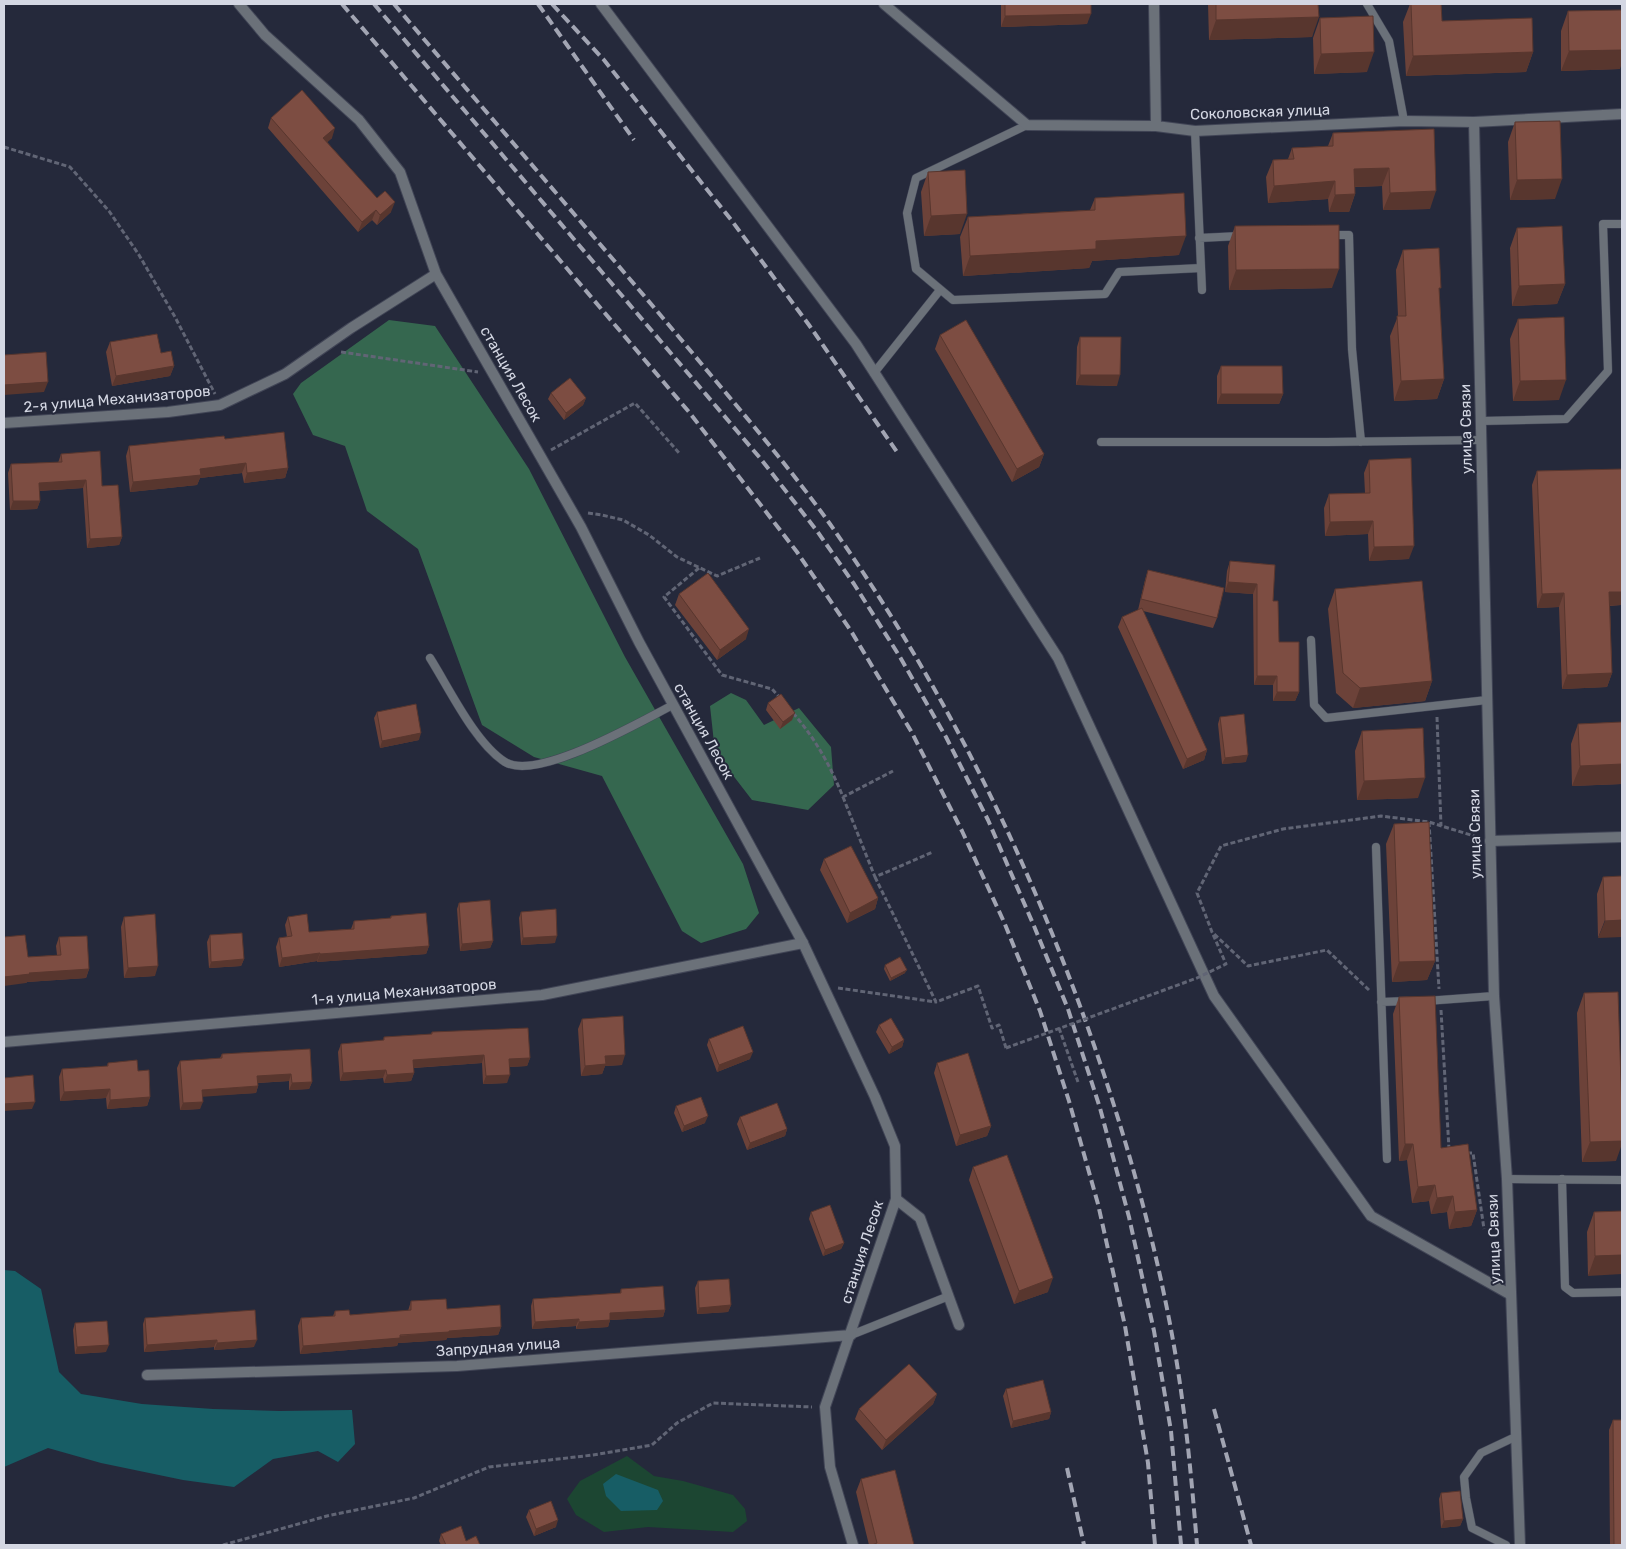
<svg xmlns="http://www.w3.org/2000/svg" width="1626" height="1549" font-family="Rubik,sans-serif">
	<rect width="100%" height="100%" fill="#25293b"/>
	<path fill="#1c4632" d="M627 1456 654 1476 683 1481 733 1495 745 1509 747 1521 733 1532 648 1527 604 1532 576 1515 567 1499 580 1481Z"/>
	<path fill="#35674f" d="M389 320 435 326 529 469 625 657 743 864 759 913 746 929 701 943 682 931 602 776 534 757 482 725 418 549 367 511 345 446 313 435 293 394 301 383Z
		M731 693 746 700 764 725 799 708 831 747 834 785 808 810 752 800 715 752 710 706Z"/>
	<path fill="#175d65" d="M4 1270 15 1271 41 1289 59 1372 81 1394 142 1404 213 1409 279 1411 352 1410 355 1444 338 1462 318 1451 273 1459 234 1487 183 1480 101 1463 48 1448 4 1467Z
		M616 1474 658 1490 663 1501 657 1510 621 1511 606 1496 603 1484Z"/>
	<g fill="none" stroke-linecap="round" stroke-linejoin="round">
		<defs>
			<path id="service" d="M1367 4 1389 41 1404 121
				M1027 125 916 178 907 213 916 269 953 300 1105 294 1119 272 1201 268
				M1195 131 1202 290
				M1329 235H1349L1352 349 1361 442
				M1199 238 1240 236
				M874 373 940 290
				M1481 421 1566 419 1608 371 1603 224H1622
				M1101 442H1327L1481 440
				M1311 640 1314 705 1326 718 1487 700
				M430 658C449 688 475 743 505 762 537 782 641 721 673 705
				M1376 847 1387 1159
				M1426 1001 1494 996
				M1381 1002 1407 1001
				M1507 1179 1622 1180
				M1562 1179 1565 1287 1573 1293 1622 1292
				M851 1335 949 1296
				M1506 1545 1472 1528 1466 1498 1464 1477 1481 1453 1515 1437"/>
			<path id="minor" d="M239 4 265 35 359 120 400 172 436 274 581 527 639 642 803 943 875 1097 895 1146 896 1199 825 1407 830 1467 853 1545
				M601 4 856 344 1058 658 1214 996 1371 1216 1511 1295
				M884 4 1027 125 1156 126 1195 131 1404 121 1474 122
				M1154 4 1156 126
				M4 423 168 412 220 405 285 374 351 328 436 274
				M1490 841 1622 837
				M896 1199 920 1218 959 1325
				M147 1375 457 1366 851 1335"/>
			<path id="tertiary" d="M4 1042 542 995 803 943
				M1520 1545 1507 1179 1494 996 1474 122 1622 114"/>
		</defs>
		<use href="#service" stroke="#414556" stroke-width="9"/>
		<use href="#minor" stroke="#414556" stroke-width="12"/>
		<use href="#tertiary" stroke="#414556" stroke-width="12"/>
		<path stroke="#616575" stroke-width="3" stroke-dasharray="5 2.5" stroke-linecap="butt" d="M4 147 70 167 109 211 139 255 175 317 215 394
			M341 352 478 372
			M551 450 635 403 680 454
			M588 513 602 515 623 520 649 535 677 557 717 576 760 558
			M699 568 664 597 722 675 772 689 781 699
			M793 713C815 738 831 767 843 797L893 771
			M1437 717 1441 826
			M843 797 875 877 933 852
			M1429 822 1439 989
			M875 877 936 1002 978 986 992 1028 999 1025 1006 1048
			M838 988 936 1002
			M1369 990 1327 950 1248 966 1212 932 1197 893 1221 846 1283 829 1381 816 1429 822 1477 837
			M1441 1010 1449 1149
			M1059 1028 1078 1082
			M1467 1153H1473L1484 1229
			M223 1545 327 1516 414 1498 489 1467 593 1455 652 1445 677 1423 713 1403 812 1407"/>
		<use href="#service" stroke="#6b7179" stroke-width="8"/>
		<use href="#minor" stroke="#6b7179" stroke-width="10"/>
		<use href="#tertiary" stroke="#6b7179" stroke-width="10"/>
		<path stroke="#a2a5b3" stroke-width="4" stroke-dasharray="10 5" stroke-linecap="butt" d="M342 4 689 412 797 552 851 631 911 731 962 831 1004 922 1040 1011 1069 1101 1098 1204 1125 1326 1148 1463 1155 1545
			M374 4 760 458 817 531 854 584 900 657 946 737 988 820 1034 926 1068 1009 1100 1108 1129 1217 1154 1331 1171 1431 1181 1545
			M394 4C490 117 588 229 684 343 733 402 785 461 830 524 944 686 1030 860 1095 1048 1126 1138 1152 1230 1170 1324 1184 1397 1191 1471 1197 1545
			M538 4 634 140
			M552 4 604 60 732 221 809 325 897 452
			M1214 1409 1251 1545
			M1067 1468 1084 1545"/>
		<path stroke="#616575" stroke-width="3" stroke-dasharray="5 2.5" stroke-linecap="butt" d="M1006 1048 1197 978 1226 964 1212 932"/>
	</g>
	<path fill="#6c4239" d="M1001 4H1091L1087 24 1001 27Z
		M1208 4H1318L1312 37 1209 40Z
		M1410 4H1441L1442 21 1533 52 1526 72 1406 76 1403 22Z
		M1568 11 1620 69 1561 71V31Z
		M1320 18 1367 72 1314 74 1313 38Z
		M271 118 332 138 327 142 377 198 391 212 377 225 372 220 358 232 268 128Z
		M1515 122 1555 199 1510 200 1508 142Z
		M1434 129 1430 209 1383 210 1382 186 1355 187V194L1349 212H1329L1328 199 1268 203 1266 177 1273 160 1288 159 1292 148 1328 146 1333 133Z
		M928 172 960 234 924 236 921 192Z
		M1095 198 1179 255 1092 261 1089 268 963 276 960 237 968 217 1090 210Z
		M1235 226 1332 288 1229 290 1228 246Z
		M1517 228 1565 284 1557 304 1512 306 1510 248Z
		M1403 250 1439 292 1444 379 1437 399 1394 401 1390 336 1398 316 1396 270Z
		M1518 319 1559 400 1513 401 1510 339Z
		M940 335 1044 454 1039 467 1012 482 935 349Z
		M1080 337 1117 386 1076 385 1077 347Z
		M110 342 161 353 174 366 170 376 112 386 106 352Z
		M1221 366 1283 394 1279 404H1217V376Z
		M551 393 586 398 583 405 564 420 548 399Z
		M225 439 288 468 285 478 244 483 242 473 200 478 197 485 130 492 126 456 129 446Z
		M61 454 102 486 122 537 119 545 87 548 83 488 39 491 40 501 37 509 10 510 8 473 11 464 58 463Z
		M1369 460 1409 559 1369 561 1368 534 1325 536 1324 508 1329 494 1365 493 1364 473Z
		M1622 469V602L1621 605 1610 606 1612 673 1607 687 1562 689 1559 607 1537 608 1532 485 1537 471Z
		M1230 561 1275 565 1273 601 1279 642 1299 692 1295 701H1273V685H1254L1253 594 1225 592 1227 571Z
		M1148 570 1217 618 1213 628 1143 611 1207 750 1204 760 1183 769 1118 627 1122 617 1138 610 1145 580Z
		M1335 589 1432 681 1425 701 1353 708 1336 693 1328 609Z
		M679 594 746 639 717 660 675 605Z
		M768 703 792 720 780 729 766 710Z
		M377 712 419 740 380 748 374 718Z
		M1220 717 1246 762 1222 764 1218 724Z
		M1622 722V784L1572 786 1571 744 1578 724Z
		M1362 731 1418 798 1357 800 1355 751Z
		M1394 824 1435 961 1427 980 1392 982 1386 844Z
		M824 859 878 898 875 909 847 923 820 870Z
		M1622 876 1598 938 1597 894 1603 877Z
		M459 903 493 941 490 948 460 951 457 909Z
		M521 912 555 943 521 945 519 918Z
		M391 916 429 946 426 954 317 962V961L279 967 276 947 279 938 287 937 285 925 288 917 309 932 351 929 354 921 390 918Z
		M124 917 155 976 124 978 121 927Z
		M210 935 244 959 241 966 209 968 207 942Z
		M59 937 89 969 86 978 27 982 26 983 28 957 57 955 56 946Z
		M885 965 905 973 890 981 884 969Z
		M1584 993 1616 1161 1582 1162 1577 1013Z
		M1399 997 1441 1148 1477 1210 1471 1226 1449 1229 1447 1212 1431 1214 1429 1201 1412 1203 1407 1160 1399 1161 1393 1014Z
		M582 1019 622 1065 605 1066 602 1074 581 1076 578 1029Z
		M879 1025 904 1040 902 1047 889 1054 876 1032Z
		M432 1032 530 1058 527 1066 509 1067 507 1083 483 1084 482 1063 414 1068V1073L411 1081 384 1083 383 1078 340 1081 338 1052 341 1044 383 1041 384 1037 431 1034Z
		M709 1039 750 1059 717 1072 707 1045Z
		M310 1049 312 1082 309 1089 289 1090V1081L258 1083V1086L256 1093 202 1096 200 1109 180 1110 177 1068 180 1061 220 1058 222 1054Z
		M108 1063 138 1071 150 1097 147 1106 107 1109 106 1098 60 1101 59 1077 62 1069 107 1066Z
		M937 1063 991 1126 987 1136 956 1146 934 1073Z
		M676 1106 705 1123 682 1132 674 1113Z
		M740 1117 787 1129 785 1136 747 1150 737 1124Z
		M973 1167 1048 1292 1014 1304 969 1180Z
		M1622 1211 1588 1276 1587 1232 1594 1212Z
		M811 1212 844 1243 841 1249 823 1256 809 1219Z
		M698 1281 731 1305 728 1312 697 1314 695 1288Z
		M621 1289 665 1310 663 1317 610 1320 608 1327 576 1329V1326L532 1329 531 1306 533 1299 620 1293Z
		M411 1301 447 1309 501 1327 498 1335 447 1338 446 1340 398 1343 397 1346 300 1354 298 1326 301 1318 333 1316 335 1311 350 1315 408 1311Z
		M145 1318 254 1347 214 1350V1347L144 1352 143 1324Z
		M75 1323 106 1352 75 1354 73 1330Z
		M1006 1389 1051 1412 1049 1419 1011 1428 1003 1396Z
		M937 1394 933 1404 882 1450 855 1419 859 1409Z
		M1613 1420 1622 1545H1610L1609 1430Z
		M861 1479 914 1545H869L856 1492Z
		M1441 1493 1463 1519 1460 1526 1441 1528 1439 1499Z
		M529 1510 556 1527 534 1536 526 1517Z
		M441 1534 466 1541 480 1545H441L439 1541Z"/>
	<path fill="#58362e" d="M1091 14 1087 24 1001 27 1005 16Z
		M1319 17 1312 37 1209 40 1216 20Z
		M1622 50V63L1620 69 1561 71 1569 51Z
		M1374 52 1367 72 1314 74 1321 54Z
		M1533 52 1526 72 1406 76 1413 56Z
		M335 128 332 138 320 149 323 138Z
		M1389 168 1382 186 1348 187 1354 169Z
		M1562 179 1555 199 1510 200 1517 180Z
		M1335 181 1328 199 1268 203 1274 186Z
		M1436 191 1430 209 1383 210 1390 193Z
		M1355 194 1349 212H1329L1335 195Z
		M395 202 391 212 377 225 380 215Z
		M376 210 372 220 358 232 362 222Z
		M967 214 960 234 924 236 931 216Z
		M1186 236 1179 255 1092 261 1089 268 963 276 970 256 1096 241Z
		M1339 269 1332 288 1229 290 1236 270Z
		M1565 284 1557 304 1512 306 1519 286Z
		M174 366 170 376 112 386 116 376Z
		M1080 375H1120L1117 386 1076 385Z
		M1444 379 1437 399 1394 401 1401 381Z
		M1566 380 1559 400 1513 401 1520 381Z
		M48 382 44 392 4 395V385Z
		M1221 394H1283L1279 404H1217Z
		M586 398 583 405 564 420 566 413Z
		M1044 454 1039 467 1012 482 1017 469Z
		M246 463 242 473 200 478 197 485 130 492 133 482 200 469Z
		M288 468 285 478 244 483 247 473Z
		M86 480 83 488 36 491 39 483Z
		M13 501H40L37 509 10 510Z
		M1373 521 1368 534 1325 536 1330 522Z
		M122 537 119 545 87 548 90 539Z
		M1414 546 1409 559 1369 561 1374 547Z
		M1228 582 1257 584 1253 594 1225 592Z
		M1609 592H1622V602L1621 605 1604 606Z
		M1564 593 1559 607 1537 608 1542 594Z
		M749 629 746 639 717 660 720 650Z
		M1612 673 1607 687 1562 689 1567 675Z
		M1257 676H1277L1273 685H1254Z
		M1432 681 1425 701 1353 708 1360 688Z
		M1277 692H1299L1295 701H1273Z
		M795 713 792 720 780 729 783 722Z
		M421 733 419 740 380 748 382 741Z
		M1207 750 1204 760 1183 769 1187 759Z
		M1248 755 1246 762 1222 764 1225 758Z
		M1622 764V784L1572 786 1580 766Z
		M1425 778 1418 798 1357 800 1364 781Z
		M878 898 875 909 847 923 850 913Z
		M1622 920V937L1598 938 1605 921Z
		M557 936 555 943 521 945 523 938Z
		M493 941 490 948 460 951 462 944Z
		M429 946 426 954 317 962 320 954Z
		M320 953 317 961 279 967 282 958Z
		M244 959 241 966 209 968 211 962Z
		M1435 961 1427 980 1392 982 1399 962Z
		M158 966 155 976 124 978 128 968Z
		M89 969 86 978 27 982 26 983 4 986V977L29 973Z
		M907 970 905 973 890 981 891 978Z
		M904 1040 902 1047 889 1054 892 1047Z
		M753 1052 750 1059 717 1072 719 1065Z
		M484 1055 482 1063 410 1068 413 1060Z
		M625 1055 622 1065 605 1066 602 1074 581 1076 585 1066 605 1056Z
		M530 1058 527 1066 506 1067 509 1059Z
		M386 1070 383 1078 340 1081 343 1073Z
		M414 1073 411 1081 384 1083 387 1075Z
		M291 1074 289 1081 255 1083 257 1076Z
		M510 1075 507 1083 483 1084 486 1076Z
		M312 1082 309 1089 289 1090 292 1083Z
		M258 1086 256 1093 200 1097 202 1090Z
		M110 1089 106 1098 60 1101 64 1092Z
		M150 1097 147 1106 107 1109 110 1100Z
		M35 1102 32 1109 4 1111V1104Z
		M203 1102 200 1109 180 1110 183 1103Z
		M708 1116 705 1123 682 1132 684 1126Z
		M991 1126 987 1136 956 1146 960 1135Z
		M787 1129 785 1136 747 1150 750 1143Z
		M1622 1141V1144L1616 1161 1582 1162 1590 1142Z
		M1405 1144H1413L1407 1160 1399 1161Z
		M1435 1185 1429 1201 1412 1203 1418 1187Z
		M1453 1196 1447 1212 1431 1214 1437 1198Z
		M1477 1210 1471 1226 1449 1229 1455 1212Z
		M844 1243 841 1249 823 1256 825 1250Z
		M1622 1255V1274L1588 1276 1595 1256Z
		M1053 1278 1048 1292 1014 1304 1019 1291Z
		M731 1305 728 1312 697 1314 699 1308Z
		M665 1310 663 1317 610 1320 608 1327 576 1329 579 1322 610 1313Z
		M579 1319 576 1326 532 1329 535 1322Z
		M501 1327 498 1335 447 1338 446 1340 398 1343 397 1346 300 1354 303 1346 449 1331Z
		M217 1340 214 1347 144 1352 147 1345Z
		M257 1340 254 1347 214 1350 217 1343Z
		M109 1345 106 1352 75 1354 77 1347Z
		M937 1394 933 1404 882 1450 886 1440Z
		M1051 1412 1049 1419 1011 1428 1013 1421Z
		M1463 1519 1460 1526 1441 1528 1444 1521Z
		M558 1520 556 1527 534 1536 536 1529Z"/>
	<path fill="#7d4d42" stroke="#58362e" d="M1005 4H1091V14L1005 16Z
		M1216 4H1318L1319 17 1216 20Z
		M1411 4H1441L1442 21 1532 18 1533 52 1413 56Z
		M1622 10V50L1569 51 1568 11Z
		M1373 16 1374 52 1321 54 1320 18Z
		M302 90 335 128 323 138 377 198 385 191 395 202 380 215 376 210 362 222 271 118Z
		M1560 121 1562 179 1517 180 1515 122Z
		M1434 129 1436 191 1390 193 1389 168 1354 169 1355 194 1335 195V181L1274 186 1273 160 1294 159 1292 148 1333 146V133Z
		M965 170 967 214 931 216 928 172Z
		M1184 193 1186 236 1096 241V249L970 256 968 217 1095 210V198Z
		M1339 225V269L1236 270 1235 226Z
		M1562 226 1565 284 1519 286 1517 228Z
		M1439 248 1441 288H1439L1444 379 1401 381 1397 316H1406L1403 250Z
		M1564 317 1566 380 1520 381 1518 319Z
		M966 320 1044 454 1017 469 940 335Z
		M157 334 161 353 171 351 174 366 116 376 110 342Z
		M1080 337H1121L1120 375H1080Z
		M46 352 48 382 4 385V355Z
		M1221 366H1282L1283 394H1221Z
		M570 378 586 398 566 413 551 393Z
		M284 432 288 468 247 473 246 463 200 469 201 475 133 482 129 446 224 436 225 439Z
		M100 451 102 486 118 485 122 537 90 539 86 480 39 483 40 501H13L11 464 62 462 61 454Z
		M1411 458 1414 546 1374 547 1373 521 1330 522 1329 494 1370 493 1369 460Z
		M1622 469V592H1609L1612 673 1567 675 1564 593 1542 594 1537 471Z
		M1230 561 1275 565 1273 601H1278L1279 642H1299V692H1277V676H1257V584L1228 582Z
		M1148 570 1224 588 1217 618 1141 599Z
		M708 573 749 629 720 650 679 594Z
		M1422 581 1432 681 1360 688 1343 673 1335 589Z
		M1142 608 1207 750 1187 759 1122 617Z
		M781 694 795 713 783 722 768 703Z
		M416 704 421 733 382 741 377 712Z
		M1244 714 1248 755 1225 758 1220 717Z
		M1622 722V764L1580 766 1578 724Z
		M1423 728 1425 778 1364 781 1362 731Z
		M1429 822 1435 961 1399 962 1394 824Z
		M851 846 878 898 850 913 824 859Z
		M1622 876V920L1605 921 1603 877Z
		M490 900 493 941 462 944 459 903Z
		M556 909 557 936 523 938 521 912Z
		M426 913 429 946 320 954V953L282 958 279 938 292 936 288 917 307 914 309 932 354 929V921L391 918V916Z
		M155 914 158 966 128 968 124 917Z
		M242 933 244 959 211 962 210 935Z
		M25 935 28 957 61 955 59 937 87 936 89 969 29 973 30 974 4 977V937Z
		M900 957 907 970 891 978 885 965Z
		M1618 992 1622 1112V1141L1590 1142 1584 993Z
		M1435 996 1441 1148 1468 1144 1477 1210 1455 1212 1453 1196 1437 1198 1435 1185 1418 1187 1413 1144H1405L1399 997Z
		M623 1016 625 1055 605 1056 606 1064 585 1066 582 1019Z
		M891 1018 904 1040 892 1047 879 1025Z
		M743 1026 753 1052 719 1065 709 1039Z
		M528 1028 530 1058 509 1059 510 1075 486 1076 484 1055 413 1060 414 1073 387 1075 386 1070 343 1073 341 1044 384 1040V1037L432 1034V1032Z
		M310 1049 312 1082 292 1083 291 1074 257 1076 258 1086 202 1090 203 1102 183 1103 180 1061 222 1058V1054Z
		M968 1053 991 1126 960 1135 937 1063Z
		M137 1060 138 1071 149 1070 150 1097 110 1100V1089L64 1092 62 1069 108 1066V1063Z
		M33 1075 35 1102 4 1104V1078Z
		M701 1097 708 1116 684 1126 676 1106Z
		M777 1103 787 1129 750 1143 740 1117Z
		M1007 1155 1053 1278 1019 1291 973 1167Z
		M830 1205 844 1243 825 1250 811 1212Z
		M1622 1211V1255L1595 1256 1594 1212Z
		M729 1279 731 1305 699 1308 698 1281Z
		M663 1286 665 1310 610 1313V1320L579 1322V1319L535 1322 533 1299 621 1293V1289Z
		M446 1299 447 1309 500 1305 501 1327 449 1331V1332L400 1335V1338L303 1346 301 1318 335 1316V1311L349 1310 350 1315 411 1310V1301Z
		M255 1310 257 1340 217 1343V1340L147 1345 145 1318Z
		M107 1321 109 1345 77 1347 75 1323Z
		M909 1364 937 1394 886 1440 859 1409Z
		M1043 1380 1051 1412 1013 1421 1006 1389Z
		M1613 1420H1622V1545H1614Z
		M895 1470 914 1545H872L877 1543 861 1479Z
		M1460 1491 1463 1519 1444 1521 1441 1493Z
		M551 1501 558 1520 536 1529 529 1510Z
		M461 1526 466 1541 476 1536 480 1545H446L441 1534Z"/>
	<g text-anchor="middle" stroke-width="4" stroke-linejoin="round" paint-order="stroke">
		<g font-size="15" fill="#d4d7e3" stroke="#25293b">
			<text transform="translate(1260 112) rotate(-2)" y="5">Соколовская улица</text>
			<text transform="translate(511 374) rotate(60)" y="5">станция Лесок</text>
			<text transform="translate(117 399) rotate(-5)" y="5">2-я улица Механизаторов</text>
			<text transform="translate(1466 429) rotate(-91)" y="5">улица Связи</text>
			<text transform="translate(704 731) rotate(61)" y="5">станция Лесок</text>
			<text transform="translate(1475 834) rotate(-91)" y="5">улица Связи</text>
			<text transform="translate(404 992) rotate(-5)" y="5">1-я улица Механизаторов</text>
			<text transform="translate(1494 1239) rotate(-92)" y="5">улица Связи</text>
			<text transform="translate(862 1252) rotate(-72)" y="5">станция Лесок</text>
			<text transform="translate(498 1347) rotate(-4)" y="5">Запрудная улица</text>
		</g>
	</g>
	<rect width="1626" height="1549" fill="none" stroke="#d4d7e3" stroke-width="10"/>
</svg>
